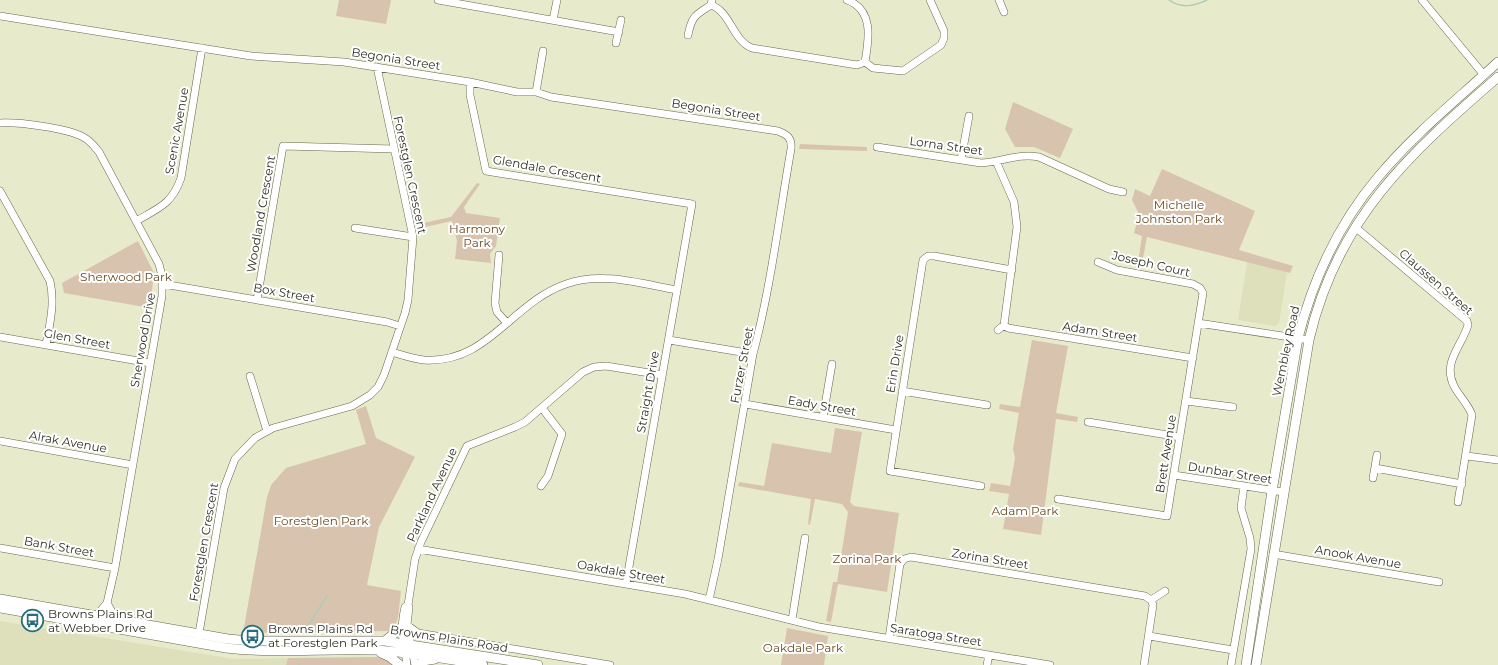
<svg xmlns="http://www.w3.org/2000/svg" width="1498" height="665" font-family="Montserrat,sans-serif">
	<rect width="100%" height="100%" fill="#e8eacc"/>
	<path fill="#dde0bb" d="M1247 262 1287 272 1279 323 1275 326 1238 320Z
		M0 621 234 659 288 658 286 665H0Z"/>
	<path fill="#d8c4ae" d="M339 0H391L386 24 336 16Z
		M1013 102 1073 129 1060 158 1034 147H1015L1005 129Z
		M800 144 867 147V151L799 149Z
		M1162 169 1255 211 1239 250 1293 266 1290 273 1147 237 1141 269H1137L1142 236 1134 233 1139 214 1132 200 1135 189 1150 196Z
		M477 183 480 184 464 207 466 213 500 218 496 246 490 254 491 263 455 259 457 241 452 221 420 228 419 224 451 217Z
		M138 241 154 273 150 308 64 293 62 283Z
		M1032 340 1068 346 1056 413 1078 417 1077 422 1056 419 1041 535 1003 529 1009 494 989 491 991 483 1010 486 1015 458 1013 449 1019 413 999 409 1000 404 1020 407Z
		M366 406 376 438 415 457 379 527 367 585 401 591 398 618 394 627 389 631 243 633 267 497 271 485 286 468 366 444 356 410Z
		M835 428 862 432 850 502 854 506 899 513 887 592 838 584 831 622 826 621 833 582H837L848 512 842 504 815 499 810 525 808 524 811 499 738 486 739 482 764 486 772 443 831 453Z
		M787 628 828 636 824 665H781Z
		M376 657 390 660 395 665H286L288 658Z"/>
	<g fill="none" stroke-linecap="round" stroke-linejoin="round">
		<path stroke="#b0cbb7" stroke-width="1.5" d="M1169 0C1181 9 1194 6 1207 0
			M306 629 327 596
			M299 665V664"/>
		<defs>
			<path id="minor" d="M438 0 619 32
				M712 0 711 5C731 12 732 40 752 48L857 65 865 62 873 68 903 71 941 45 944 38V31L930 0
				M847 0C874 10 869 39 865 62
				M999 0 1004 12
				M1422 0 1484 75
				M0 16 251 56 344 62 470 82 517 92H536L551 97 778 131C788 135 792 138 791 149 779 217 771 287 753 354L718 559 709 600
				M553 20 557 0
				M688 35C692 15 696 15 711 5
				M616 43 621 20
				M470 82V95L486 171 692 204 626 584
				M536 92 543 51
				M0 123C19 122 67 128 83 137 90 140 94 146 99 152L159 264 162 276V296L115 568 107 603 96 616
				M877 147 981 163C1002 162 1018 153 1039 157L1109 189 1123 192
				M961 160 969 116
				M996 161 1014 202 1017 227 1004 325 1008 328 1193 358
				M0 191 50 281C55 303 50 323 46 345
				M136 221C159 208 172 204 181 178L202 48
				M1355 227 1467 321 1468 325C1462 346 1442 362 1454 386 1459 396 1468 404 1472 415L1458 502
				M355 228 413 237
				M499 255 495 303 497 312 507 323
				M163 284 387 322 400 326
				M257 300 283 146 394 149
				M1198 323 1309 340
				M998 330 1004 325
				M0 337 150 363
				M669 340 753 354
				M392 352C402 355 414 359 424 360 488 364 511 303 566 284 601 271 642 284 677 290
				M250 376 267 431
				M902 391 987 405
				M1186 401 1233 407
				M745 404 896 430
				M823 417 832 364
				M1088 422 1180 437
				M0 441 133 465
				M1467 456 1498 460
				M1375 468 1462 484
				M1174 475 1283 492
				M1373 478 1377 455
				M541 486 548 476 562 434 542 408
				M981 486 890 471 923 260 928 256H934L1012 270
				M1058 499 1167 516 1203 293 1200 288 1193 284 1117 270 1098 262
				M0 548 115 568
				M418 549 685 594 819 627 1050 665
				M1273 554 1439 582
				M1151 600 1165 591
				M107 603 116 619
				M792 620 805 538
				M407 625 418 633 610 665
				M1149 636 1233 650
				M889 638 900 564 904 559 911 557 1145 596 1151 600 1153 605 1144 665
				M198 639 224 488 235 459 255 438 273 428 352 406 370 395 378 387 384 375 405 313 408 300 413 237 377 67
				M407 665C404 640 399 634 405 607L408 605
				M415 665 407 625 409 607 408 605 415 559 421 542 467 446 515 427 525 422 583 372 594 367 606 366 662 375
				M987 665 989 655
				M1231 665 1251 549 1250 538 1241 508 1244 486"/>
			<path id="major" d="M0 599 228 639 250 641H385L538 665
				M0 608 226 648C276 654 325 648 375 650 411 652 447 659 483 665
				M385 641 401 628
				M381 653 390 657 400 665
				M418 665 423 661 435 659
				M1246 665 1272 491 1298 338C1313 279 1339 223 1379 176 1414 134 1458 99 1498 62
				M1256 665 1309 340C1337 219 1408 155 1498 77"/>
		</defs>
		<use href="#minor" stroke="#66684d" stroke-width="8"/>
		<use href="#major" stroke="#66684d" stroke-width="10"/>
		<use href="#minor" stroke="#fff" stroke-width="7"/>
		<use href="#major" stroke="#fff" stroke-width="9"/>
	</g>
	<defs>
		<symbol id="bus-ring" viewBox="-11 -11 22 22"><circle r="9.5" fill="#fff" stroke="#296d7e" stroke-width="1.5"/><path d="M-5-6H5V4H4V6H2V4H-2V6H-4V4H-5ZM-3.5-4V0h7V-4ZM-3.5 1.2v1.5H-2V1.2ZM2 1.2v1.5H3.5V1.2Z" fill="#296d7e"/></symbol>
	</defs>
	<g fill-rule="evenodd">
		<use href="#bus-ring" x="20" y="608" width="25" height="25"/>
		<use href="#bus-ring" x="240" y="624" width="25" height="25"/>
	</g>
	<g text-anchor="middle" stroke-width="4" stroke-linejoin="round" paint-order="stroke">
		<g font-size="12" fill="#2f3024" stroke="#fff">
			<text transform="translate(396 59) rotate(9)" y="4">Begonia Street</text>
			<text transform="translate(716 110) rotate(9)" y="4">Begonia Street</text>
			<text transform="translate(177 131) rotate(-80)" y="4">Scenic Avenue</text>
			<text transform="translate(946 146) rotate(8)" y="4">Lorna Street</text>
			<text transform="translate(547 169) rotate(10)" y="4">Glendale Crescent</text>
			<text transform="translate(410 175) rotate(78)" y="4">Forestglen Crescent</text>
			<text transform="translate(261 214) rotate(-80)" y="4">Woodland Crescent</text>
			<text transform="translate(1151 264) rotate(13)" y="4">Joseph Court</text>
			<text transform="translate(1436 282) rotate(41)" y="4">Claussen Street</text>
			<text transform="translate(284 293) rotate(10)" y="4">Box Street</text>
			<text transform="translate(1100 332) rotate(9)" y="4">Adam Street</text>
			<text transform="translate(77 339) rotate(10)" y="4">Glen Street</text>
			<text transform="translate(143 340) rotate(-80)" y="4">Sherwood Drive</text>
			<text transform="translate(1286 351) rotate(-78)" y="4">Wembley Road</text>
			<text transform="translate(895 364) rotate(-81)" y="4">Erin Drive</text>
			<text transform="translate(742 365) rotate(-79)" y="4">Furzer Street</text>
			<text transform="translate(648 392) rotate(-80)" y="4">Straight Drive</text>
			<text transform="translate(822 406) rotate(10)" y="4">Eady Street</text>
			<text transform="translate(68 442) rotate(10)" y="4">Alrak Avenue</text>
			<text transform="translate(1166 454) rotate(-81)" y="4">Brett Avenue</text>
			<text transform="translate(1230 473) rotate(9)" y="4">Dunbar Street</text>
			<text transform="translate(432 495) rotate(-65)" y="4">Parkland Avenue</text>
			<text transform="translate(204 542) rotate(-80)" y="4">Forestglen Crescent</text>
			<text transform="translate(59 547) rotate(10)" y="4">Bank Street</text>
			<text transform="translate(1358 557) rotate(10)" y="4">Anook Avenue</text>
			<text transform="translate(990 559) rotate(9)" y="4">Zorina Street</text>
			<text transform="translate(621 572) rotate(10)" y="4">Oakdale Street</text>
			<text transform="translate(936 635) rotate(9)" y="4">Saratoga Street</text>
			<text transform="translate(449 639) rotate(9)" y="4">Browns Plains Road</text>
		</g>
		<g font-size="12" fill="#6c4b23" stroke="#fff">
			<text x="1179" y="209">Michelle<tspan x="1179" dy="14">Johnston Park</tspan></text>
			<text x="477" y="233">Harmony<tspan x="477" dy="14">Park</tspan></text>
			<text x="126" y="281">Sherwood Park</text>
			<text x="1025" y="515">Adam Park</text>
			<text x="321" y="525">Forestglen Park</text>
			<text x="867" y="563">Zorina Park</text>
			<text x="803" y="652">Oakdale Park</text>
		</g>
		<g font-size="12" fill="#2f3024" stroke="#fff" text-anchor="start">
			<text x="48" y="618">Browns Plains Rd<tspan x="48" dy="14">at Webber Drive</tspan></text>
			<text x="268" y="633">Browns Plains Rd<tspan x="268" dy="14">at Forestglen Park</tspan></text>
		</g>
	</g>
</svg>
